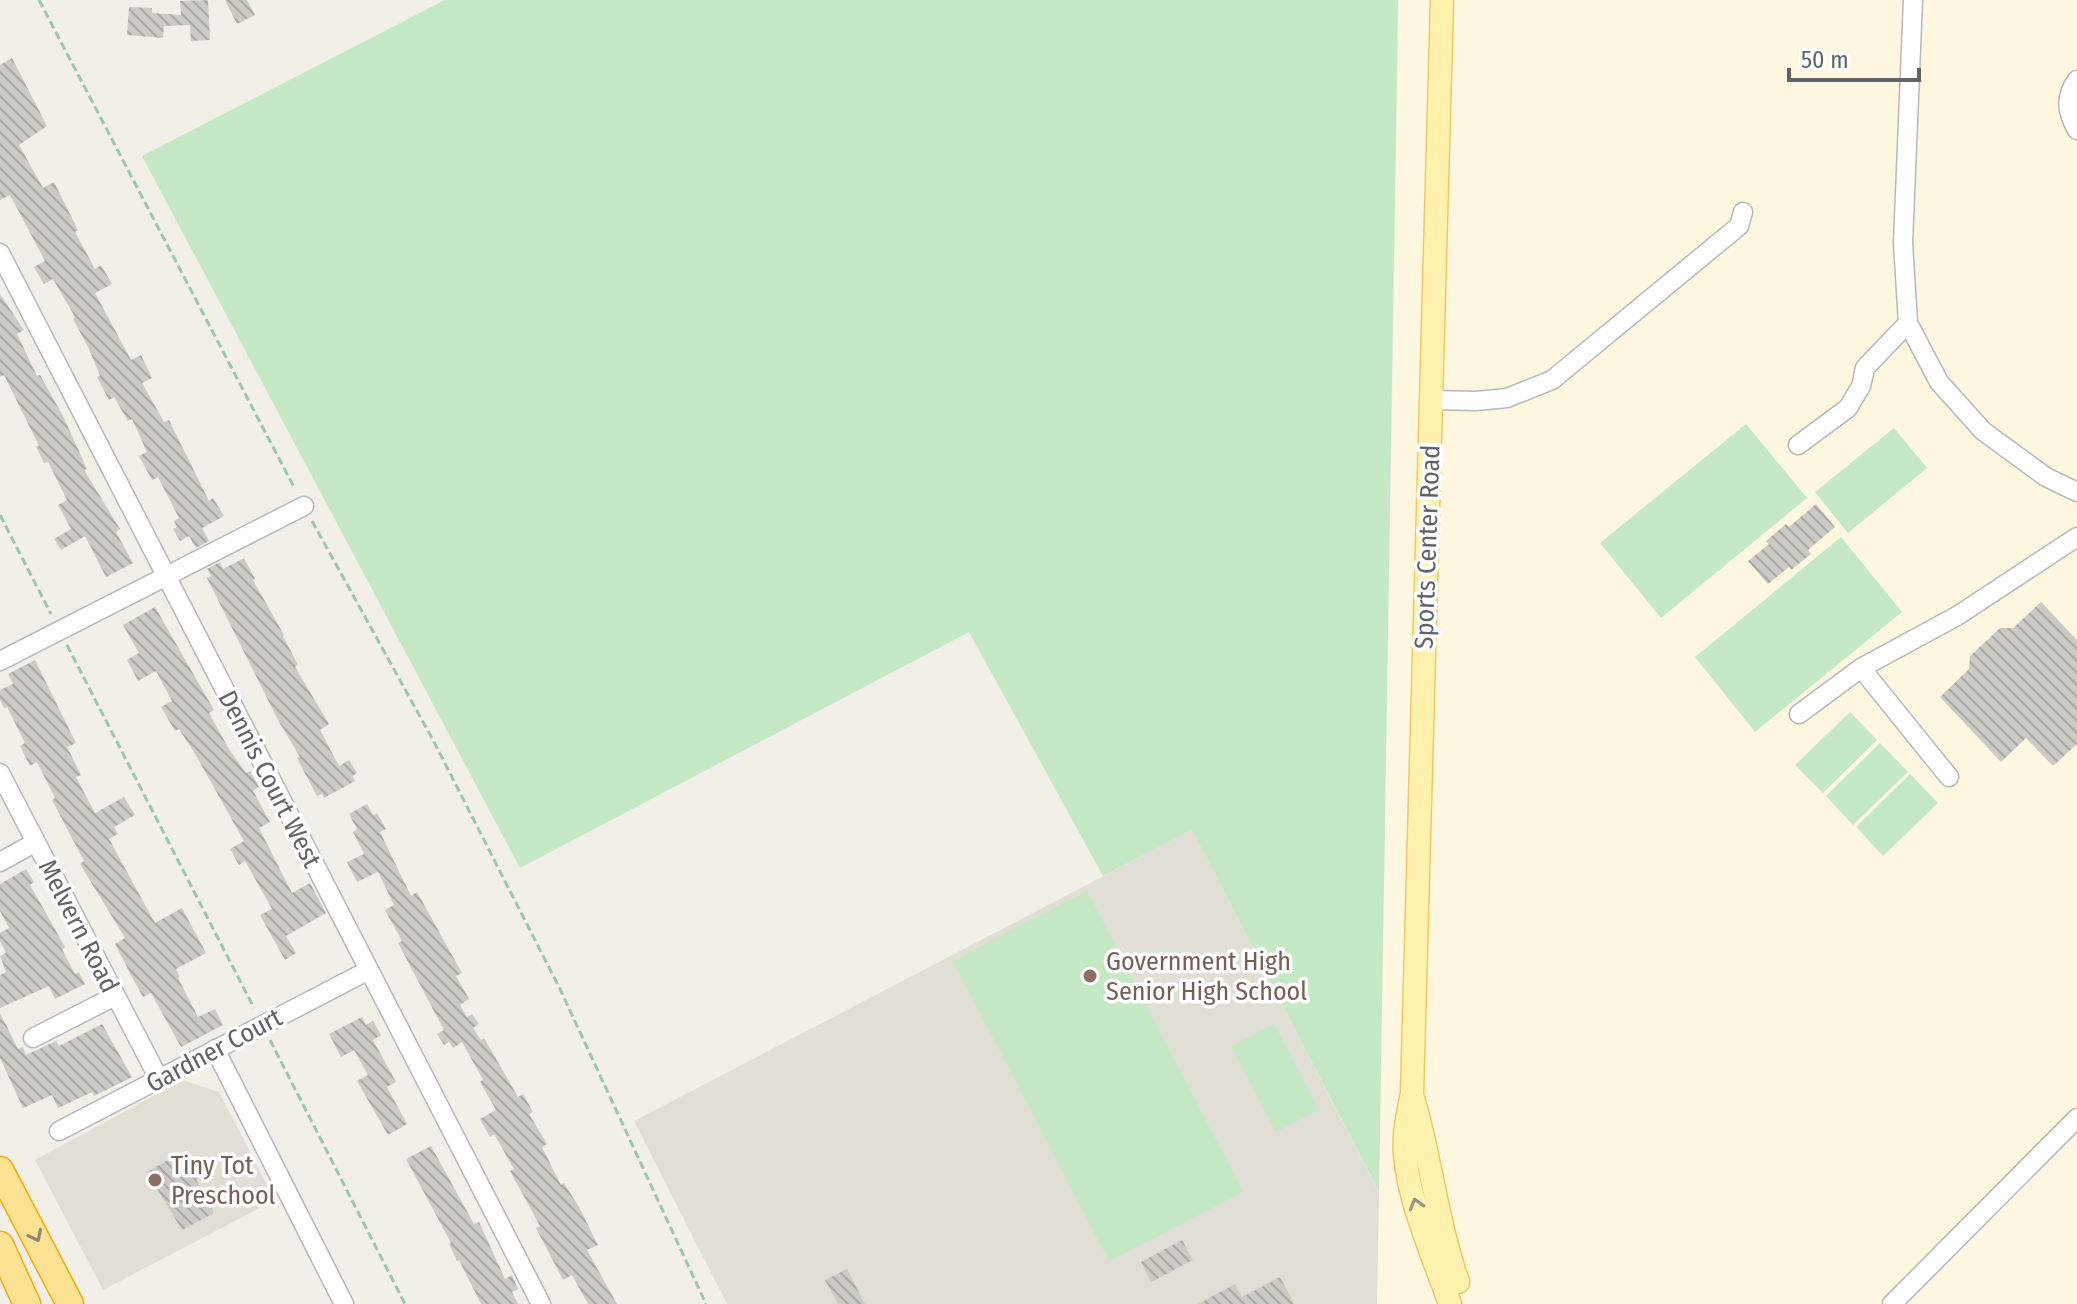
<svg xmlns="http://www.w3.org/2000/svg" width="2077" height="1304" font-family="'Fira Sans Condensed',sans-serif">
	<defs>
		<pattern id="building-back-hatch" width="6" height="6" patternUnits="userSpaceOnUse" patternTransform="scale(2)"><rect width="6" height="6" fill="#cccac5"/><path d="M-1 5l2 2M0 0l6 6M5-1l2 2" fill="none" stroke="#a9a8a4"/></pattern>
	</defs>
	<rect width="100%" height="100%" fill="#f1efe8"/>
	<path fill="#fef7e0" d="M1399 0H2077V1304H1377Z"/>
	<path fill="#e1ded6" d="M1192 830 1379 1193 1377 1304H727L634 1121Z
		M183 1080 219 1092 275 1200 103 1290 35 1160Z"/>
	<path fill="#c5e8c5" d="M445 0H1398L1379 1192 1192 830 1103 876 969 632 520 868 142 156Z
		M1746 424 1807 498 1661 618 1600 543Z
		M1894 428 1927 468 1848 533 1815 492Z
		M1841 537 1902 612 1755 732 1695 657Z
		M1850 712 1877 740 1823 793 1795 765Z
		M1880 743 1908 772 1853 825 1826 796Z
		M1910 774 1938 803 1883 856 1856 827Z
		M1087 891 1243 1192 1109 1261 953 961Z
		M1274 1024 1319 1110 1276 1132 1231 1046Z"/>
	<path fill="url(#building-back-hatch)" d="M208 0 210 40 191 41 190 25 164 26 163 38 127 35 129 7 152 8V13L181 15 180 1Z
		M225 0H247L255 15 237 24Z
		M12 58 47 126 19 145 43 188 54 182 78 230 75 232 95 269 101 265 112 284 95 293 131 360 141 355 152 378 142 383 164 422 169 420 209 501 213 498 224 516 202 528 209 541 196 548 189 536 180 541 173 529 177 527 174 521 179 518 158 477 152 480 139 456 147 452 132 419 128 421 114 397 109 400 97 377 100 376 89 349 73 319 75 317 53 279 44 284 34 267 45 261 10 195 0 200V65Z
		M0 294 24 330 17 334 37 376 40 375 63 416 87 469 84 470 120 529 116 532 133 563 106 577 85 536 61 550 54 539 71 529 58 505 67 500 48 462 44 463 36 447 39 446 4 375 0 377Z
		M1816 504 1835 527 1808 550 1811 554 1791 570 1789 567 1768 584 1748 561 1769 544 1766 541 1786 524 1789 527Z
		M244 558 255 579 253 580 284 635 283 636 298 665 295 667 329 724 320 730 339 766 349 760 357 773 352 776 355 781 324 798 322 794 317 796 297 758 300 757 278 720 207 578 211 576 207 569 220 562 223 569Z
		M2041 602 2077 640V744L2053 766 2026 738 2001 762 1940 697 1969 669 1970 656 2000 628H2013Z
		M155 607 214 710 209 713 229 749 246 773 250 771 259 787 253 791 270 822 259 828 292 893 310 883 326 913 286 936 296 953 285 960 260 915 272 909 245 861 239 865 230 849 244 841 194 752 179 729 175 731 161 707 172 701 156 671 138 681 127 660 139 653 123 625Z
		M35 660 76 743 67 747 81 775 76 777 95 813 124 797 135 815 114 827 118 834 109 839 155 923 182 908 206 953 176 969 180 977 178 978 198 1017 215 1009 223 1025 181 1047 151 993 143 997 133 979 115 944 125 938 80 864 84 861 52 800 55 798 37 762 30 766 20 746 25 743 7 707 4 708 0 700V690L13 684 8 674Z
		M367 804 373 815 377 813 386 829 380 832 411 896 417 892 462 973 456 976 469 999 460 1005 467 1017 472 1014 479 1024 473 1028 481 1040 484 1038 518 1097 523 1094 533 1112 529 1114 547 1144 542 1147 561 1185 564 1183 579 1207 598 1245 587 1250 617 1304H588L572 1275 563 1280 536 1228 540 1226 510 1171 514 1169 494 1134 490 1137 480 1119 496 1110 480 1082 483 1080 462 1042 453 1048 449 1042 444 1045 437 1034 444 1030 398 943 402 941 385 910 394 905 378 872 357 882 347 862 364 854 353 832 357 829 349 814Z
		M26 869 34 882 30 885 65 947 62 949 75 974 79 972 85 984 55 999 49 986 0 1008V975L6 972 0 956 6 953 0 941V933L9 928 0 911V884Z
		M0 1013 18 1049 23 1047 26 1055 56 1041 59 1046 102 1024 132 1077 94 1096 92 1092 58 1108 52 1095 23 1108 0 1058Z
		M362 1017 366 1025 373 1021 381 1035 373 1040 396 1082 387 1087 407 1124 388 1135 357 1081 368 1075 354 1050 341 1057 329 1034Z
		M431 1146 474 1224 479 1222 505 1279 512 1275 518 1289 512 1292 518 1304H481L459 1260 457 1261 449 1244 451 1243 406 1159Z
		M182 1152 188 1163 202 1156 211 1171 196 1179 214 1213 182 1230 147 1172Z
		M1182 1240 1193 1260 1151 1282 1141 1262Z
		M847 1269 865 1304H838L825 1280Z
		M1280 1277 1294 1304H1198L1235 1284 1242 1297Z"/>
	<g fill="none" stroke-linecap="round" stroke-linejoin="round">
		<defs>
			<path id="minor" d="M1913 0 1903 243 1908 323 1939 382 1983 431 2046 477 2077 492
				M2077 80C2064 98 2067 112 2077 130
				M0 253 541 1304
				M1431 400 1476 401 1507 398 1552 380 1739 226 1743 212
				M1798 445 1848 408 1861 386 1865 368 1908 323
				M0 661 304 506
				M1861 668 1949 777
				M1799 714 1861 668 1957 616 2077 537
				M0 773 159 1079
				M0 862 36 842
				M33 1038 115 996
				M215 1049 344 1304
				M59 1131 369 970
				M1892 1304 2077 1118"/>
			<path id="major" d="M1442 0 1412 1093C1408 1113 1403 1134 1405 1155 1409 1203 1434 1258 1450 1304
				M1413 1098C1431 1159 1437 1222 1458 1282"/>
			<path id="highway" d="M0 1170 70 1304
				M0 1245 27 1304"/>
		</defs>
		<use href="#minor" stroke="#b5b8bc" stroke-width="21"/>
		<use href="#major" stroke="#f2c960" stroke-width="25"/>
		<use href="#highway" stroke="#f9ab00" stroke-width="29"/>
		<path stroke="#9cc7a9" stroke-width="3" stroke-dasharray="8 4" stroke-linecap="butt" d="M39 0 295 489
			M0 515 51 614
			M312 521 433 740 560 989 706 1304
			M67 645 254 1008
			M270 1040 405 1304"/>
		<use href="#minor" stroke="#fff" stroke-width="18"/>
		<use href="#major" stroke="#fff2af" stroke-width="22"/>
		<use href="#highway" stroke="#fde293" stroke-width="26"/>
	</g>
	<defs><path id="oneway-chevron" d="M-2-3.5L2.5 0L-2 3.5" fill="none" stroke-width="1.6" stroke-linecap="round" stroke-linejoin="round" transform="scale(2)"/></defs>
	<use stroke="#979581" href="#oneway-chevron" transform="translate(1416 1204) rotate(-106)"/>
	<use stroke="#8e8975" href="#oneway-chevron" transform="translate(36 1236) rotate(63)"/>
	<g fill="#8d6e63" stroke="#fff" stroke-width="3">
		<circle cx="1090" cy="976" r="8"/>
		<circle cx="155" cy="1180" r="8"/>
	</g>
	<g text-anchor="middle" stroke-width="7" stroke-linejoin="round" paint-order="stroke">
		<g font-size="26" fill="#5f6368" stroke="#fff">
			<text transform="translate(1427 547) rotate(-88)" y="9">Sports Center Road</text>
			<text transform="translate(270 779) rotate(63)" y="9">Dennis Court West</text>
			<text transform="translate(79 926) rotate(63)" y="9">Melvern Road</text>
			<text transform="translate(214 1050) rotate(-28)" y="9">Gardner Court</text>
		</g>
		<g font-size="26" fill="#785e54" stroke="#fff" text-anchor="start">
			<text x="1106" y="970">Government High<tspan x="1106" dy="30">Senior High School</tspan></text>
			<text x="171" y="1174">Tiny Tot<tspan x="171" dy="30">Preschool</tspan></text>
		</g>
	</g>
	<path d="M1789 68v12h130v-12" fill="none" stroke="#5f6368" stroke-width="4"/>
	<text x="1801" y="68" font-size="24" fill="#5f6368" stroke="#ffffff" stroke-width="6" paint-order="stroke">50 m</text>
</svg>
